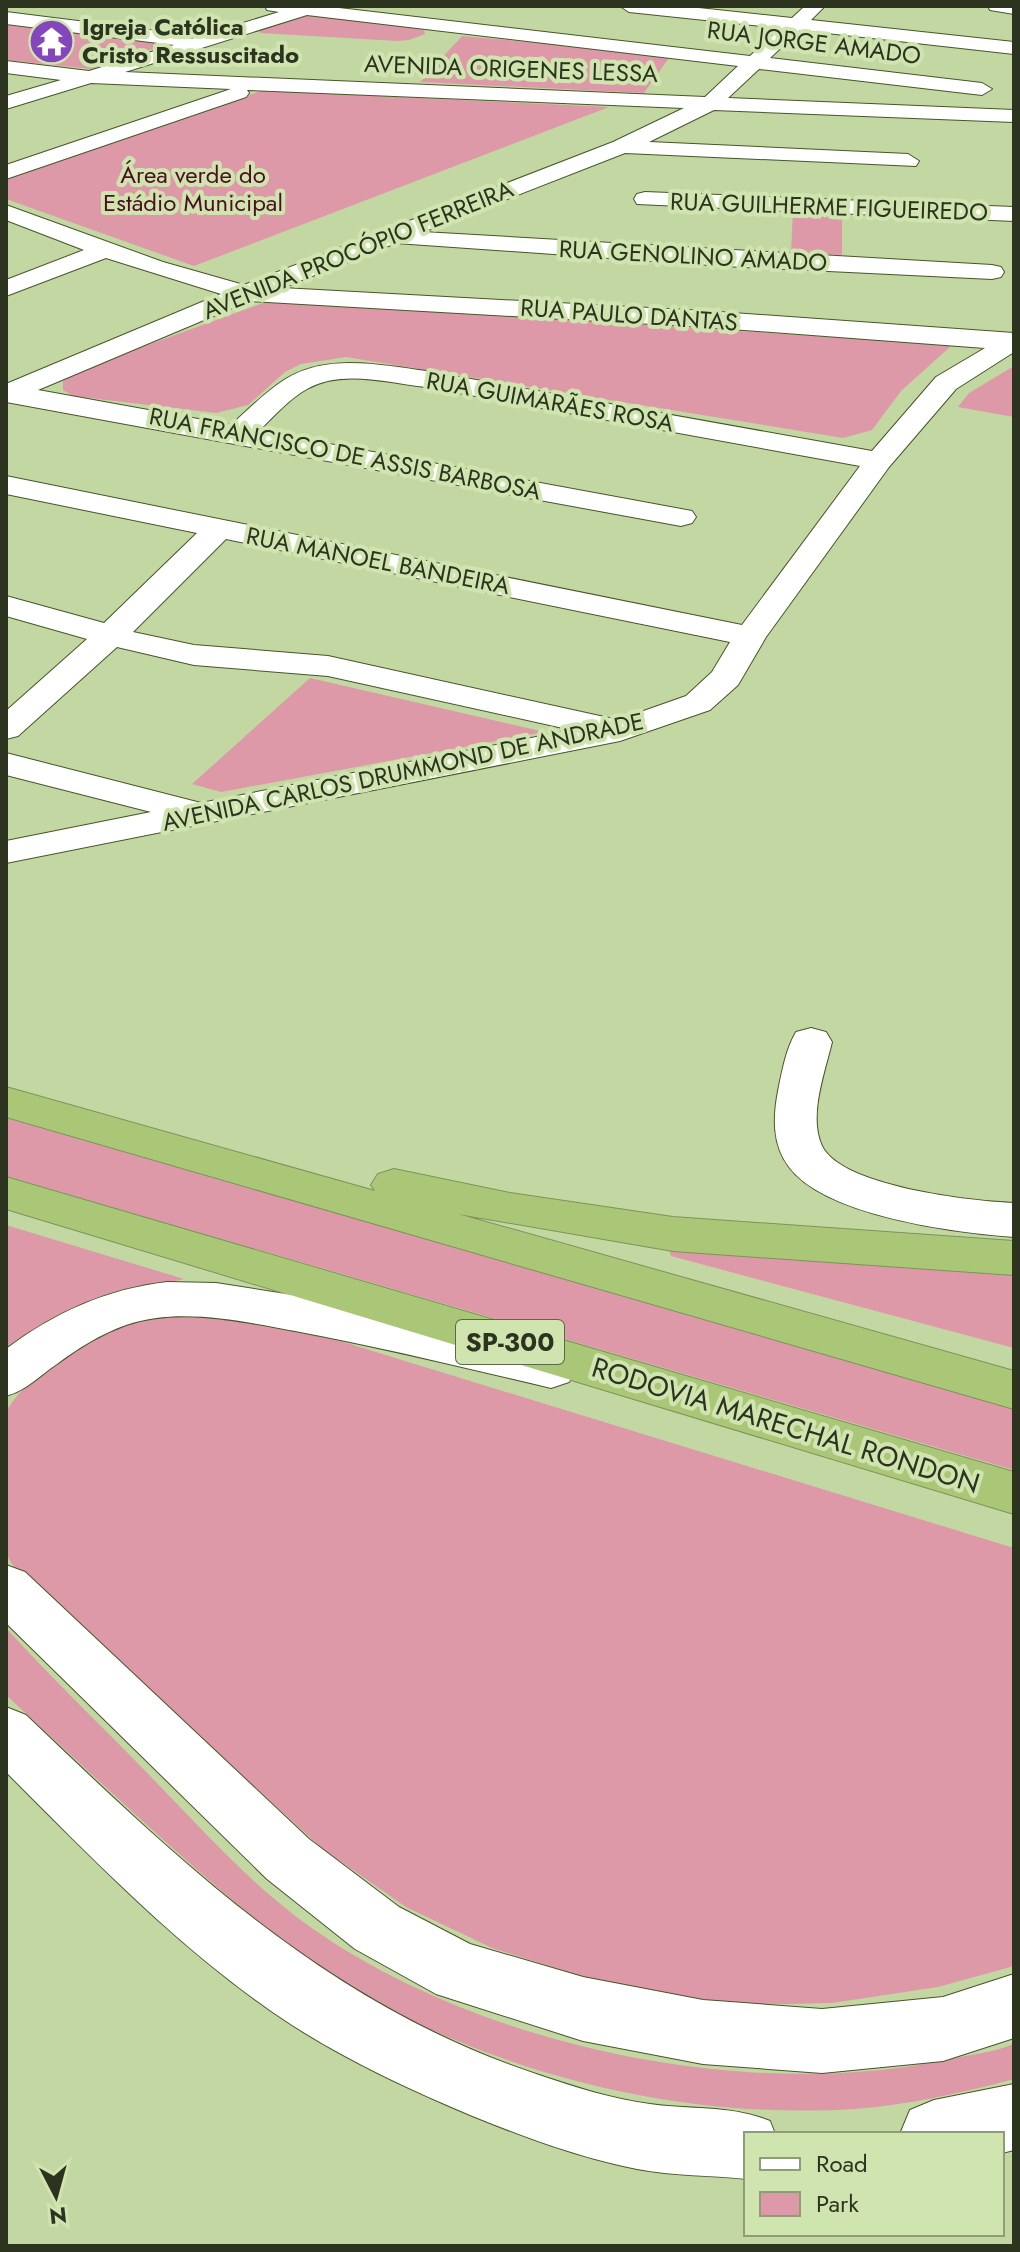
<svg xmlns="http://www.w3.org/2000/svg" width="1020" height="2252" font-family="Jost,sans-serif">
	<rect width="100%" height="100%" fill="#c3d7a3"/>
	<path fill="#dd99a8" d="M313 14 409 27 424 30 425 34 409 40 397 41 260 33V30Z
		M6 22 170 43 92 69 6 60Z
		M462 36 671 55 644 93 420 82Z
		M292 89 354 95 609 107 194 266 6 199V176L261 91 283 92Z
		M793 210 842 214V255L791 253Z
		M271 300 952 345 901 391 872 430 843 438 346 357 301 364 285 372 248 405 216 413 73 396 63 390V381L79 370Z
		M1014 366V417L958 407 969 393Z
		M310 678 545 732 221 792 192 784Z
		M6 1118 1014 1407V1470L6 1176Z
		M6 1225 184 1279 120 1293 6 1357Z
		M669 1248 1014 1274V1348L671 1256Z
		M186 1313 298 1328 1014 1548V1966L938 1987 832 2003 732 2005 600 1982 492 1948 406 1907 323 1849 17 1572 6 1554V1412C23 1382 68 1344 100 1331 127 1319 157 1316 186 1313Z
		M6 1628C53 1680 105 1729 154 1780 200 1827 245 1878 298 1918 466 2044 745 2104 949 2059 971 2055 994 2052 1014 2044V2079C962 2093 908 2105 854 2109 663 2121 463 2065 304 1960 278 1942 254 1918 230 1898 153 1833 80 1763 6 1695Z"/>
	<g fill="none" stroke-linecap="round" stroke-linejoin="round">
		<defs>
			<path id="minor" d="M265 6H322L750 56 781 28 629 12 620 6H680L792 18 805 6H825L811 20 1014 42V54L800 30 770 58 982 83 992 89 982 95 759 69 728 98 1014 110V122L714 110 649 142 908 154 919 161 916 166 625 153 423 232 992 265 1001 267 1004 272 1001 277 992 279 725 266 396 243 282 288 705 311 1014 333V352L956 389 889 467 766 637 738 685 710 710 620 741 6 863V841L151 812 6 775V753L201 803 572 730 328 676 194 665 117 647 18 736 6 739V711L87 639 6 616V596L104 623 197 533 6 494V476L742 625 860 466 426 387C388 383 342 369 307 389 289 399 274 416 259 431L692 511 696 517 692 523 681 526 6 402V384L221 294 106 258 6 296V280L84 250 6 220V205L163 262 244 285 613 142 684 108 247 90 249 93 246 97 6 179V165L231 89 91 83 6 109V96L61 80 6 73V61L89 71 174 45 6 24V12L182 34 191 39 279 12 267 10ZM307 15 738 66 705 97 125 72ZM249 301 705 327 985 348 936 377 872 451 426 371C380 365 326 353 284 380 264 393 248 410 231 425L38 390ZM226 539 730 642 712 672 686 696 618 720 328 656 194 645 133 632Z
				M988 6H1014V14L990 10Z
				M645 192 1014 207V221L637 204 634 199 637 194Z
				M811 1028 826 1032 832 1042C825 1072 808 1116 822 1146 842 1187 972 1201 1014 1203V1237C956 1233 825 1216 789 1167 772 1145 773 1117 778 1091 782 1071 786 1049 796 1032Z
				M167 1282 216 1283 317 1299 551 1350 569 1356 576 1369 569 1382 551 1388C466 1368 381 1347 295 1331 241 1321 179 1307 126 1325 101 1334 78 1348 57 1364 39 1376 27 1390 6 1396V1349C54 1313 106 1289 167 1282Z
				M6 1565 25 1572 309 1839 399 1907 470 1944 583 1977 703 2000 822 2009 943 1997 1014 1974V2038L943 2061 822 2073 703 2064 583 2041 436 1994 355 1949 267 1879 6 1623Z
				M6 1707 26 1715C182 1864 329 2006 539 2075 575 2087 612 2099 650 2104 691 2110 732 2105 770 2121L775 2134H746V2179C710 2175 673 2176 637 2169 580 2158 524 2137 470 2115 409 2089 348 2061 292 2025 186 1956 95 1861 6 1772Z
				M1014 2084V2150L1002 2153V2134H900L910 2110 934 2100Z"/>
			<path id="highway" d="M6 1087 375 1191 371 1185 378 1174 394 1169 510 1193 673 1217 1014 1241V1275L673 1251 458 1214 1014 1371V1409L6 1117Z
				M6 1177 1014 1472V1514L6 1209Z"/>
		</defs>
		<use href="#minor" stroke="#465628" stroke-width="2"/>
		<use href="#highway" stroke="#7e9359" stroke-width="2"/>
		<use href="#minor" fill="#fff" fill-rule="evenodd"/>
		<use href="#highway" fill="#aac778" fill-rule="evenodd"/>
	</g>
	<defs>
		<symbol id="temple-disc" viewBox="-11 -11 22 22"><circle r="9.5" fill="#8446bc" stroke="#d0e4b0"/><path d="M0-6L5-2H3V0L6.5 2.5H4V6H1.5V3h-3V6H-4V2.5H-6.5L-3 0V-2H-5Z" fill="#fff"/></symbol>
	</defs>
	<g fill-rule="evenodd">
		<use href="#temple-disc" x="26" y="16" width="51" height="51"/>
	</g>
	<g text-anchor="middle" stroke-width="8" stroke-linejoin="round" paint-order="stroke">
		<g font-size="24" font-weight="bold" fill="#2c331f" stroke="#d0e4b0" text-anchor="start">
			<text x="82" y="35">Igreja Católica<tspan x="82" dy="28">Cristo Ressuscitado</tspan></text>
		</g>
		<g font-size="24" fill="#2c331f" stroke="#d0e4b0">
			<text transform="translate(814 43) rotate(7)" y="8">RUA JORGE AMADO</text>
			<text transform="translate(511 69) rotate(2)" y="8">AVENIDA ORIGENES LESSA</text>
			<text transform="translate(829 207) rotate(2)" y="8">RUA GUILHERME FIGUEIREDO</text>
			<text transform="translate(358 250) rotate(-22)" y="8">AVENIDA PROCÓPIO FERREIRA</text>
			<text transform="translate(693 256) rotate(3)" y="8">RUA GENOLINO AMADO</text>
			<text transform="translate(629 315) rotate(4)" y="8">RUA PAULO DANTAS</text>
			<text transform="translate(550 402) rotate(10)" y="8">RUA GUIMARÃES ROSA</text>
			<text transform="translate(345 454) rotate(11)" y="8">RUA FRANCISCO DE ASSIS BARBOSA</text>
			<text transform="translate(378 561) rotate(11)" y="8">RUA MANOEL BANDEIRA</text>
			<text transform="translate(403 772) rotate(-12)" y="8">AVENIDA CARLOS DRUMMOND DE ANDRADE</text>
		</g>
		<g font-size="24" fill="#4d0d23" stroke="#d0e4b0">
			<text x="193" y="183">Área verde do<tspan x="193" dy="28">Estádio Municipal</tspan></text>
		</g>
		<rect fill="#d0e4b0" stroke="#5d684a" stroke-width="2" x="456" y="1320" width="108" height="44" rx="6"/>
		<g font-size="26" font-weight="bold" fill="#2c331f">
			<text x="510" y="1351">SP-300</text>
		</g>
		<g font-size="28" fill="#2c331f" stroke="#d0e4b0">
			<text transform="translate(786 1425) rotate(17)" y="10">RODOVIA MARECHAL RONDON</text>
		</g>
	</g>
	<rect width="1020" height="2252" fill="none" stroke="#2c331f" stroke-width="16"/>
	<rect x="744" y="2132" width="260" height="104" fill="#d0e4b0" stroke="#8e9d76" stroke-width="2"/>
	<rect x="760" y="2158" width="40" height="12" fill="#ffffff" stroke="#8e9d76" stroke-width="2"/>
	<text x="816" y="2172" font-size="24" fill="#2c331f">Road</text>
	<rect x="760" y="2192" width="40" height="24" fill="#dd99a8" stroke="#8e9d76" stroke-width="2"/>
	<text x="816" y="2212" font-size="24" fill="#2c331f">Park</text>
	<g transform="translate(56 2196) rotate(174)" stroke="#d0e4b0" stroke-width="6" paint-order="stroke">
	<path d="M0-6L14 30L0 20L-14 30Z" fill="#2c331f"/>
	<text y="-12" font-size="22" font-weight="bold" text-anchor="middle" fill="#2c331f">N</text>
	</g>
</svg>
